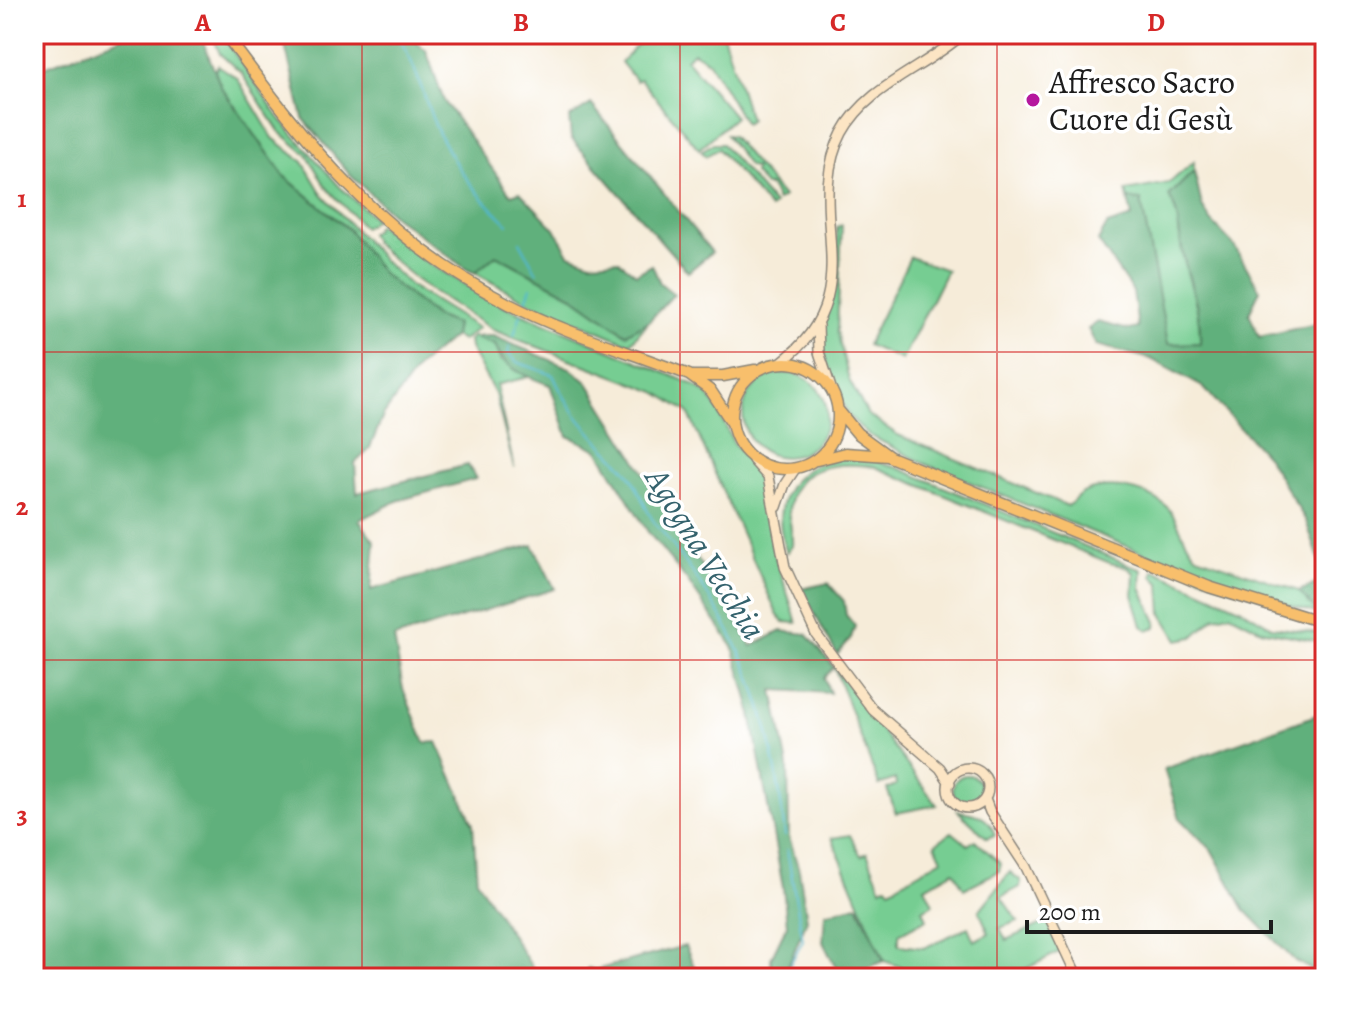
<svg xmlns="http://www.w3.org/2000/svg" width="1359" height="1012" font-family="Alegreya,serif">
	<rect width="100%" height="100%" fill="#fff"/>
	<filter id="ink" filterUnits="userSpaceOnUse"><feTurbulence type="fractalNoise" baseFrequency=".0125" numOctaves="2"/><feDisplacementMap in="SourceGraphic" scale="16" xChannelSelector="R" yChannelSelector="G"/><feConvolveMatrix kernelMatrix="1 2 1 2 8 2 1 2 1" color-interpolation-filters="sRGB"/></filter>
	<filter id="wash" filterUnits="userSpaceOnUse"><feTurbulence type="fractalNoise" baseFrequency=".006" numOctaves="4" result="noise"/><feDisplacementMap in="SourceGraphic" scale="32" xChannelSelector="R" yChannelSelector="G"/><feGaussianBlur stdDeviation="1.8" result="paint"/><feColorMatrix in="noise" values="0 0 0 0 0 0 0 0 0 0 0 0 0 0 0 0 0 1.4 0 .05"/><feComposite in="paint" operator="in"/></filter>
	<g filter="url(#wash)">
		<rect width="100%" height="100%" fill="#f6ecd9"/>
		<path fill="#76cd92" stroke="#497457" stroke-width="2" d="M212 34H221L280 119 340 187 375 219 364 228 326 187 307 155 279 131 241 73 220 54Z
			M647 34H671L675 39 723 34 750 120 745 124 709 62 693 52 686 59 735 117 699 149 640 79 636 81 621 62Z
			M218 65 237 78 273 138 303 162 322 194 384 261 412 287 478 328 462 341 454 336 455 324 435 316 383 274 348 229 285 177 221 87 215 71Z
			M726 135 732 136 783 197 777 201 770 186H765L754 173 755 168 749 167Z
			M713 144H722L774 205 770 209 718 149 706 156 701 151Z
			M1194 162V171L1169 196C1179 214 1178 226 1181 245 1187 282 1201 304 1200 343L1168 345 1141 201 1128 199 1126 191 1169 183Z
			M378 225 431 265 502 305 692 384 706 393 717 408 734 444 762 478 772 546 797 623 783 622 777 614 688 412 656 392 493 330 420 283 375 244 370 234Z
			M842 225 837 331 849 380 868 415 898 435 1068 506C1073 502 1077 496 1083 493 1105 480 1156 490 1171 512 1181 526 1184 543 1197 556L1299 591 1325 616 1225 586 925 464 867 434 849 416 830 377 821 336 836 283 837 227Z
			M496 255 571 295 626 334 649 321 630 344 529 302 475 273Z
			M910 257 947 270 902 360 867 345Z
			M473 336 495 345 501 360 528 377 496 385 514 468 495 394 470 348 469 340Z
			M743 415a42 42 0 1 1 84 0a42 42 0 1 1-84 0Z
			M844 458H865L898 468 1142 570 1141 588 1157 622 1156 627 1148 630 1142 626 1133 595 1134 573 1127 567 1110 563 875 467C838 461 789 464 789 514 790 525 793 535 792 546L787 553C768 503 791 463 844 458Z
			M1154 570 1240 608 1272 627 1319 633 1324 639 1322 642 1261 630 1230 614 1215 617 1193 637 1178 640 1162 614 1160 583 1153 576Z
			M834 667 937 805 896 813 887 789 896 785 895 779 879 785Z
			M953 789a14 14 0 1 1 28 0a14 14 0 1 1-28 0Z
			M958 811C976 813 989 816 995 835L987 838Z
			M952 832 968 845 975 840 1001 864 999 871 964 889 954 871 925 887 933 904 923 910 927 919 899 934V945L924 948 968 927 974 941 989 933 979 911 1010 872 1021 881 1020 887 1001 897 1018 921 1000 928 1006 940 1049 921 1061 951 1008 978H908L902 967 884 961 832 838 850 835 861 856 867 853 881 888 887 885 890 889 942 859 935 844Z"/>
		<path fill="#60b07c" stroke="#3e664c" stroke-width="2" d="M130 34H200L221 87 285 177 348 229 383 274 435 316 456 324 454 336 418 367 383 416 369 450 355 463 357 493 468 465 476 479 397 501 359 520 375 542 371 590 533 545 555 589 394 638 403 689 425 743 437 742 473 824 477 881 539 978H34V71Z
			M282 34H406L426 50 444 101 511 195 520 192 555 229 569 254 591 262 618 260 636 274 652 265 660 283 674 294 649 321 626 334 571 295 496 255 475 273 466 269 394 216 350 175 303 118Z
			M591 104 712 252 688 272 571 138 569 118Z
			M1194 171 1202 206 1211 221 1233 244 1260 290 1249 313 1259 337 1325 322V577L1306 521 1267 457 1203 387 1151 359 1096 345 1088 329 1098 322 1129 330 1138 328 1133 292 1098 241 1107 225 1132 217 1128 199 1141 200 1168 344 1200 343C1202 306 1187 280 1181 244 1178 225 1179 213 1169 196Z
			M479 336H493L570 368 588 383 752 646 781 631 807 634 834 667 824 678 830 693 773 690 788 766 789 838 799 870 807 920 788 966V978H771V958L787 925 783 888 749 703 733 647 686 579 648 532 598 450 568 436 550 385C526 376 505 370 495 345L477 339Z
			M1325 580V614L1317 612 1299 591Z
			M828 583 844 601 846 615 855 626 851 638 837 655 801 589Z
			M1325 712V977L1295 961 1244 909 1211 849 1180 819 1164 769Z
			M858 905 884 961 841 978 823 942 825 913Z
			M685 946 694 966 657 978H582L588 968 595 970Z"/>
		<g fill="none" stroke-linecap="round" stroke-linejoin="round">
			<path stroke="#51b8d0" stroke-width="2" d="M396 34C416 63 422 93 435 125 451 163 478 196 508 224
				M520 242 537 273
				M525 303 531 287
				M514 335 521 314
				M510 346 508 353 517 362 553 375C573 419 595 436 626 470 639 485 643 508 655 523 742 631 770 698 785 836
				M783 978 803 940 787 850"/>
		</g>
	</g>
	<g filter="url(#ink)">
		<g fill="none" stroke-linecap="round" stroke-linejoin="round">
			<defs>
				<path id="secondary" d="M818 325 819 352 832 391
					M780 363C875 293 800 212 842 133 868 85 924 69 963 34
					M753 460 768 477 785 567 816 634 873 710 940 768 950 783
					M777 507 785 484 795 469
					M948 788a20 20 0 1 1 40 0a20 20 0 1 1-40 0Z
					M985 799 990 812 1026 867 1078 978"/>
				<path id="primary" d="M225 34C309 147 380 238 509 304 565 333 630 352 689 375L711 391 732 423
					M732 416a53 53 0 1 1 106 0a53 53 0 1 1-106 0Z
					M691 376H723L755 370
					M838 410 857 433 890 457 1209 587 1325 623
					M817 460 845 453 888 456"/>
			</defs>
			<use href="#secondary" stroke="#89847a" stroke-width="12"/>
			<use href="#primary" stroke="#89847a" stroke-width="13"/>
			<use href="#secondary" stroke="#fce5c4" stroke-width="9"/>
			<use href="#primary" stroke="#f8bf6c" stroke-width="10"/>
		</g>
	</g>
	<path fill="none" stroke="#d62828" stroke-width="2" stroke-opacity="0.55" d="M362 34V978M680 34V978M997 34V978M34 352H1325M34 660H1325"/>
	<circle fill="#b5179e" stroke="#fff" stroke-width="3" cx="1033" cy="100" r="8"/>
	<g text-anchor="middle" stroke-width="7" stroke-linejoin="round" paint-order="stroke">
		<g font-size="32" fill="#1c1c1c" stroke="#fff" text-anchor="start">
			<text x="1049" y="93">Affresco Sacro<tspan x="1049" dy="37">Cuore di Gesù</tspan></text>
		</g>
		<g font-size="34" font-style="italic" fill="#34626d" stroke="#fff">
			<text transform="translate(706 553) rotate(58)" y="12">Agogna Vecchia</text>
		</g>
	</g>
	<rect width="1359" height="1012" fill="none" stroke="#fff" stroke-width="88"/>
	<path d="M1027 920v12h244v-12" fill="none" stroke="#1c1c1c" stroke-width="4"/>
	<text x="1039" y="920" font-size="24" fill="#1c1c1c" stroke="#ffffff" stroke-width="6" paint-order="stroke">200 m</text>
	<rect x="44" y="44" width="1271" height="924" fill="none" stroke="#d62828" stroke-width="3"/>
	<g font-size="26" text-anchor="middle" font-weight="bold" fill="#d62828">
		<text x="203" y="31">A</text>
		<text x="521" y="31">B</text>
		<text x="838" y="31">C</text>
		<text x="1156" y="31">D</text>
		<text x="22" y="207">1</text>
		<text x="22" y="515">2</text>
		<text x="22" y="823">3</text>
	</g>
</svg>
